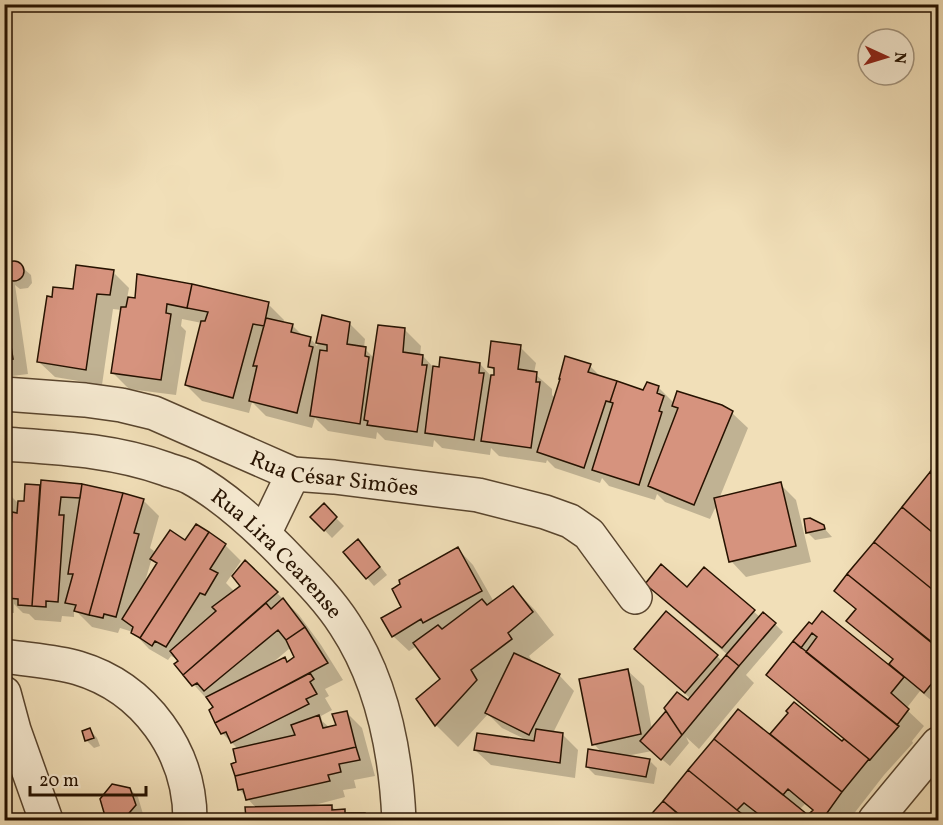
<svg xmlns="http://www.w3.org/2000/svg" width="943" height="825" font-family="Vollkorn,serif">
	<rect width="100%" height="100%" fill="#f1dfb8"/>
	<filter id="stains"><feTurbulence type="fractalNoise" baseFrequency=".00333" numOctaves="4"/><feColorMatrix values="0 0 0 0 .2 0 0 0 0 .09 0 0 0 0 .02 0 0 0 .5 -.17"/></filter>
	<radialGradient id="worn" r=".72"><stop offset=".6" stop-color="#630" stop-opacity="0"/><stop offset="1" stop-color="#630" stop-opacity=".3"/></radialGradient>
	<path fill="#0003" fill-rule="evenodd" d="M17 263 31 275 32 283 28 288 20 289 15 285 28 374 4 377V267L6 269 8 264Z
		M113 272 129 288 127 299 268 304 284 320 283 323 292 325 304 337 310 338 317 346 323 317 349 323 365 339 364 348 374 358 405 330 421 346 420 356H423L434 368 480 364 492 377H496V372L489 366 520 347 536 363 534 373 552 389V395L556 399 590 366 603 379 644 392 658 387 674 403 732 413 748 428 719 499 780 484 796 500 811 562 746 577 731 561 717 504 710 519 665 502 657 494 655 500 609 486 602 478 600 483 555 468 547 460 546 463 499 456 491 448 490 455 442 448 434 440 433 447 385 440 377 432 376 439 328 431 315 418 312 428 266 416 252 402 249 413 202 401 186 385 202 323 182 319 181 326 186 331 176 395 129 389 113 373 122 310 113 309 102 385 55 377 39 362 53 298Z
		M938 464V706L920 691 906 709 924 726 912 741 913 743 884 775 849 820H648L665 801 770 736 790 713 842 743 845 740 784 690 768 674 809 624 889 666 894 660 848 621 856 610 836 591ZM805 804 814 811 808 817 799 810Z
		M27 485H82L98 487 143 500 159 516 150 548 154 551 144 585 158 565 152 559 185 542 225 545 241 561 226 583 235 592 242 586 246 563 277 593 299 615 321 645 343 680 325 689 329 696 325 698 332 710 321 716 322 721 330 728 337 726 346 712 362 728 375 776 354 780 356 788 343 790 345 797 307 807H332L337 811H344L348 815H364L370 820H242H247L256 808 239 789V750L222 733 211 710 215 708 176 665 180 661 171 656 168 660 149 649 133 632 120 628 118 633 92 627 74 609V617L62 616 61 622 35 620 29 614 23 613 14 604V613L4 612V493L9 494 19 504 25 503ZM290 648 296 657 288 663 284 659 270 665Z
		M324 506 344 526 332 538 312 517Z
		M823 527 832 537 815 540 807 532Z
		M366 549 387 575 374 586 367 578Z
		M458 549 473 565 494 602 513 588 535 610 554 635 529 656 533 662 559 675 574 691 553 733 562 734 578 750 575 778 491 765 475 750 529 741 502 728 488 714 458 747 436 725 442 680 417 646 409 651 393 636 403 607Z
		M704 569 760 617 775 624 783 632 746 675 754 683 699 749 686 737 689 743 670 766 652 751 626 756 649 760 657 768 654 784 595 775 587 767 602 753 594 744 628 671 644 686 652 730 668 711 688 702 691 699 636 649 717 656 722 661 728 655 662 599 647 584 687 589Z
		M90 730 97 738 100 746 94 748 86 740Z
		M130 789 138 797 143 814 138 820H112L107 815Z"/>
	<path fill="#d6937e" stroke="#261200" stroke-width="1.5" d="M4 271a10 10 0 1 1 20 0a10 10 0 1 1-20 0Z
		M76 265 114 270 110 295 97 294 86 370 37 362 47 296 52 297 53 287 73 289Z
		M137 274 192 284 187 308 167 304 166 313 171 314 161 380 111 373 121 307H126L128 297 135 298Z
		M192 284 269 302 264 326 253 324 233 398 185 385 201 321H205L208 312 187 308Z
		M4 300 13 359 4 360Z
		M322 315 350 322 347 344 366 347 365 356 369 357 360 424 310 416 320 350 327 351V345L316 343Z
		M266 318 293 324 291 332 311 337 309 346 313 347 297 413 249 401 257 366H253Z
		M378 325 405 328 403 352 423 355 422 365H427L417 432 367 425 368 421 364 420Z
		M491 341 521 345 518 369 537 372 536 382H540L531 448 481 441 491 375H494V368L488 367Z
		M565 356 591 364 588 372 617 381 610 402 606 401 584 468 537 452 560 379H559Z
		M440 357 480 363 479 373H484L474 440 425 433 433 366 439 367Z
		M617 381 643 390 647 382 659 386 657 393 664 396 659 411 662 412 639 485 592 470 613 403 610 402Z
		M677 391 722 405 733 411 694 505 648 486 678 408 672 406Z
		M938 462V479L930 472Z
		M930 472 938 479V537L902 507Z
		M41 480 82 484 80 498 61 497 59 515H64L58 602 46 601V607L32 606Z
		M781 482 796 546 729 562 714 498Z
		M25 484 40 485 32 606 18 605V599L6 598 12 512 17 513 18 501H24Z
		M82 484 123 493 89 615 74 611 76 605 65 603 73 574H68Z
		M4 492H9L7 534H4Z
		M123 493 144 499 134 533 139 534 116 617 104 614 103 618 89 615Z
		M324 503 337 517 324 531 310 517Z
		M902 507 938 537V594L874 542Z
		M810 518 824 525 825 529 806 533 804 519Z
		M196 524 209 532 140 638 131 633 133 627 122 619 157 563 150 559 170 530 185 540Z
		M209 532 226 544 210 569 218 573 205 595 200 593 166 647 155 641 152 646 140 638Z
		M358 539 380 567 366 579 343 552Z
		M874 542 938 594V648L847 574Z
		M458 547 482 591 423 623 421 619 392 637 381 618 401 607 392 589 400 584 399 580Z
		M245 560 278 592 183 675 174 664 178 661 170 651 216 611 212 607 240 586 232 576Z
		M661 564 687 587 704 567 755 610 722 648 645 584Z
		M847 574 938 647V676L924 693 889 664 893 659 846 621 856 609 834 591Z
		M513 586 533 612 508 633 512 639 471 670 477 680 435 726 416 699 440 679 413 643 438 625 442 629 482 599 487 605Z
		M283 598 305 627 286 640 278 630 204 691 197 683 192 686 183 675 266 603 271 609Z
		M666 611 718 655 685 693 634 649Z
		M822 611 904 677 891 693 909 709 897 725 806 652 817 637 812 633 801 648 793 641 809 622 812 624Z
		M763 612 776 623 739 666 726 655Z
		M305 627 328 663 215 723 209 710 213 707 206 697 285 657 287 662 294 657 286 640Z
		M793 641 899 726 870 760 766 675Z
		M514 653 560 674 529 735 485 713Z
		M726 655 739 666 682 735 664 708 677 692 688 700Z
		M628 669 641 734 592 745 579 679Z
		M310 673 314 679 310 682 317 694 306 699 309 704 231 743 226 732 221 734 215 723Z
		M794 702 842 741 844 739 869 759 842 792 770 734 788 713 786 711Z
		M738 709 842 792 822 820H814L808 815 813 810 788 789 783 795 714 739Z
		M347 711 356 747 235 776 231 764 236 762 233 749 295 735 291 725 319 715 323 728 336 725 332 714Z
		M666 711 682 735 661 760 640 741Z
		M90 728 94 738 85 741 82 731Z
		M536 729 563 733 560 763 474 750 477 733 534 741Z
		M714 739 808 815 814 820H751L757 813 744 803 737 810 688 770Z
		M356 747 360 760 339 764 341 772 328 775 330 781 246 800 243 789 238 790 235 776Z
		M588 749 650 759 646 777 586 767Z
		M688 770 737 810 750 820H686L663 801Z
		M112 784 130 788 136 805 124 819 105 816 100 799Z
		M663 801 685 820H646Z
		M332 805V810L345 809V813H365V820H241V819L246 818 245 807Z"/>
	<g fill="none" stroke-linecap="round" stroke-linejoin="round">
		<defs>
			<g id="minor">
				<path id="s1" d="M4 394 85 400 121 405 154 413 293 474 334 477 478 495 545 512 570 521 589 534 635 597"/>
				<path id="s2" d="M4 444C60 448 113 450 166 469 174 472 184 474 191 478 224 496 254 524 280 550 303 574 327 597 345 625 382 681 396 754 399 820"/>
				<path d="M264 534 293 474"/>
				<path d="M4 656C28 660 55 661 78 668 145 688 190 751 190 820"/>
				<path d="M4 693 14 730 46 820"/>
				<path d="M875 820 938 744"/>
			</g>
		</defs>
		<use href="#minor" stroke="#59452e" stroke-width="36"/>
		<use href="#minor" stroke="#f6ead1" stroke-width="33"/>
	</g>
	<g text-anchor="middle" stroke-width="5" stroke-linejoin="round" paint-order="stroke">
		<g font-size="22" fill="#261200" stroke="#f6ead1">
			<text dy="8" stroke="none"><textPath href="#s1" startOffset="344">Rua César Simões</textPath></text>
			<text dy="8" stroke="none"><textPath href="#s2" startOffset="306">Rua Lira Cearense</textPath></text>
		</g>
	</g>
	<rect width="943" height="825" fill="none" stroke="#f1dfb8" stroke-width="24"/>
	<rect x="6" y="6" width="931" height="813" fill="none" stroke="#261200" stroke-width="3"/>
	<rect x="12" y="12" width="919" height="801" fill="none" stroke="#261200" stroke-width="1.5"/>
	<g transform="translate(886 57) rotate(94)"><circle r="28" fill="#f6ead1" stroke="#a3947d" stroke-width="1.5"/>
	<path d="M0-4.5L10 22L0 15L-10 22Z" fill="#8f2418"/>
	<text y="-9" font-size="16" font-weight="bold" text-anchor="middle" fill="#261200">N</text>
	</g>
	<path d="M30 786v9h116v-9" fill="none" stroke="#261200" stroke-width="3"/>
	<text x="39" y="786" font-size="18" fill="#261200" stroke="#f6ead1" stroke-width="4.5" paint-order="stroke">20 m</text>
	<rect width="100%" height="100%" filter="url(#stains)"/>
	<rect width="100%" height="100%" fill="url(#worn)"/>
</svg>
